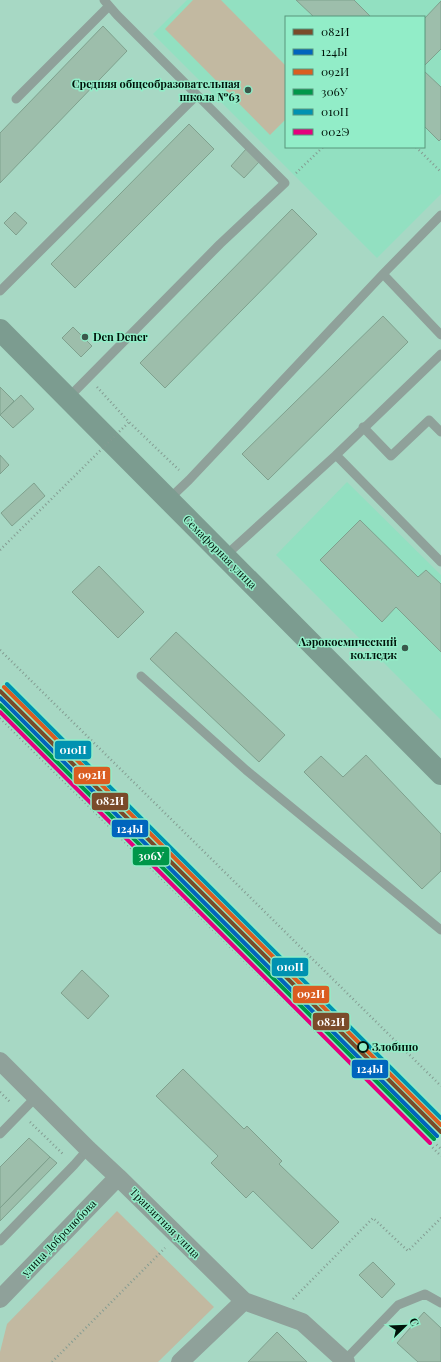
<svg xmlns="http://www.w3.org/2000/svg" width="441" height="1362" font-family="'Playfair Display',serif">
	<rect width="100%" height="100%" fill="#a7d8c4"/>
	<path fill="#92e0c1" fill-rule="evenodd" d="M187 0H441V194L377 258 153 34ZM286 17H424V147H286Z
		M347 482 441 575V720L276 555Z"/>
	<path fill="#c2b9a1" d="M193 0H221L286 66V119L270 135 165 29Z
		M117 1211 214 1307 158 1362H0V1352L7 1324Z"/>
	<path fill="#9dbeab" stroke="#7fa18e" d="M296 0H354L371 17H314Z
		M441 1V49L424 66V19Z
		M103 26 127 51 0 183V133Z
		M424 71 441 87V139L439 141 424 126Z
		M189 124 214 149 75 288 51 264Z
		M246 149 259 162 244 178 231 166Z
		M292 209 317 234 165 388 140 363Z
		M15 212 27 223 16 235 4 223Z
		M383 316 408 342 268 480 242 454Z
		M73 327 92 346 81 357 62 338Z
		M0 387 14 401 0 415Z
		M21 395 34 409 13 428 0 415Z
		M0 455 9 465 0 474Z
		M34 483 45 496 12 526 1 513Z
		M360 520 418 577 426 570 441 584V652L396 607 382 622 320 560Z
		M99 566 144 612 118 638 72 592Z
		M176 632 285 735 259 762 150 659Z
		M366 755 441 834V871L422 889 304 772 321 756 343 777Z
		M82 970 109 996 88 1019 61 993Z
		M183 1069 244 1129 247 1126 282 1161 279 1164 339 1222 312 1249 253 1191 246 1198 211 1163 218 1156 156 1096Z
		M29 1138 50 1157 0 1208V1167Z
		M50 1157 57 1163 0 1221V1208Z
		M373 1262 395 1284 382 1298 359 1275Z
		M424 1312 441 1328V1362H418L397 1343Z
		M277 1332 307 1362H248Z"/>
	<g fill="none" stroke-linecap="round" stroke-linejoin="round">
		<path stroke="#849c92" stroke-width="2.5" stroke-dasharray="1 3" stroke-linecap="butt" d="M416 147 441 172
			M296 173 323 147
			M97 387 129 422 179 470
			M0 650 441 1086
			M0 718 424 1139 427 1135 441 1149
			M0 1092 11 1103
			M30 1122 64 1155
			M424 1139 441 1156
			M293 1299 373 1218 408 1251 441 1218
			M52 1362 165 1248"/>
		<path stroke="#8fa19a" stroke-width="9" d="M16 99 109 6
			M383 274 441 335
			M0 291 197 95
			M68 398 220 244 285 183 117 15 104 0
			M363 427 391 456 429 420 441 432
			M336 455 441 562
			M168 500 189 480 383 274 441 215
			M225 556 336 455 441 354
			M141 676 246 770 441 930
			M0 1134 36 1097
			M0 1241 74 1165 88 1149
			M343 1362 398 1305 425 1294 441 1303"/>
		<path stroke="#8fa19a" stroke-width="18" d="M0 1061 88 1149 118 1177 244 1301 302 1322 346 1362
			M0 1299 118 1177
			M180 1362 244 1301"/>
		<path stroke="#7c9c90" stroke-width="22" d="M0 330 441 774"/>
		<path stroke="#849c92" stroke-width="2.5" stroke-dasharray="1 3" stroke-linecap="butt" d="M0 550 129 422"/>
		<defs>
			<path id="rail-1" d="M0 691 441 1132"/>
			<path id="rail-2" d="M0 698 437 1136"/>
			<path id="rail-3" d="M4 687 441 1125"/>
			<path id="rail-4" d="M0 705 434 1139"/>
			<path id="rail-5" d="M7 684 441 1118"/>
			<path id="rail-6" d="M0 712 430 1143"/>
		</defs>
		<use href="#rail-1" stroke="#92edc8" stroke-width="7"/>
		<use href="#rail-2" stroke="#92edc8" stroke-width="7"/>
		<use href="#rail-3" stroke="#92edc8" stroke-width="7"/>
		<use href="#rail-4" stroke="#92edc8" stroke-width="7"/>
		<use href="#rail-5" stroke="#92edc8" stroke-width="7"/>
		<use href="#rail-6" stroke="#92edc8" stroke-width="7"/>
		<use href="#rail-1" stroke="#7a4b2a" stroke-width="4"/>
		<use href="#rail-2" stroke="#0065bd" stroke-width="4"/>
		<use href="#rail-3" stroke="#da5d20" stroke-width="4"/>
		<use href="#rail-4" stroke="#00974a" stroke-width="4"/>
		<use href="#rail-5" stroke="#0092b1" stroke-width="4"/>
		<use href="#rail-6" stroke="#e5007d" stroke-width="4"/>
	</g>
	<g fill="#3a584b" stroke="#92edc8" stroke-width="1.5">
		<circle cx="248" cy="90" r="4"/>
		<circle cx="85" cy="337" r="4"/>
		<circle cx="405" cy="648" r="4"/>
	</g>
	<circle fill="#92edc8" stroke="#00130a" stroke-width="2" cx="363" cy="1047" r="5"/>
	<g text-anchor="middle" stroke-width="3" stroke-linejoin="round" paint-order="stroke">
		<g font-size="11" font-weight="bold" fill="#00130a" stroke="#92edc8" text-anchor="end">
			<text x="240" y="88">Средняя общеобразовательная<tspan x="240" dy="13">школа №63</tspan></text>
			<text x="93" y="341" text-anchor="start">Den Dener</text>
			<text x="397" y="646">Аэрокосмический<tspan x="397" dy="13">колледж</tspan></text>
		</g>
		<g font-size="11" fill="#00130a" stroke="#92edc8">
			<text transform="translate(220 552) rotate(45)" y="4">Семафорная улица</text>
			<text transform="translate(165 1223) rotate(45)" y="4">Транзитная улица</text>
			<text transform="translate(59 1238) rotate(-46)" y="4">улица Добролюбова</text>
		</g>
		<g font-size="11" font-weight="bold" fill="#00130a" stroke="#92edc8" text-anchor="start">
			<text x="372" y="1051">Злобино</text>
		</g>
	</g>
	<g stroke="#92edc8" stroke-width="1.5">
		<rect x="54" y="740" width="38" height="20" rx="4" fill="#0092b1"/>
		<rect x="73" y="766" width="38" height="19" rx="4" fill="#da5d20"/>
		<rect x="91" y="792" width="38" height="19" rx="4" fill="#7a4b2a"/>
		<rect x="111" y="819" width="38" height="19" rx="4" fill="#0065bd"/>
		<rect x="132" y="846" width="38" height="20" rx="4" fill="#00974a"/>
		<rect x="271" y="957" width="38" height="20" rx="4" fill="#0092b1"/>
		<rect x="292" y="985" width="38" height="19" rx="4" fill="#da5d20"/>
		<rect x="312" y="1012" width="38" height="19" rx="4" fill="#7a4b2a"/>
		<rect x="351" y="1059" width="38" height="20" rx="4" fill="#0065bd"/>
	</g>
	<g font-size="11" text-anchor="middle" font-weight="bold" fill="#fff">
		<text x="73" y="754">010Н</text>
		<text x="92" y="779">092И</text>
		<text x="110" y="805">082И</text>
		<text x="130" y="833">124Ы</text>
		<text x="151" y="860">306У</text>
		<text x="290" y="971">010Н</text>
		<text x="311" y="998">092И</text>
		<text x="331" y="1026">082И</text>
		<text x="370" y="1073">124Ы</text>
	</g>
	<rect x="285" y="16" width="140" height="132" fill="#92edc8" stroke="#58967c"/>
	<rect x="293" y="29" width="20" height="6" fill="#7a4b2a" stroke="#58967c"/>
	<text x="321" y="36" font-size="12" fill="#00130a">082И</text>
	<rect x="293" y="49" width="20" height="6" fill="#0065bd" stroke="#58967c"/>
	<text x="321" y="56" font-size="12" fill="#00130a">124Ы</text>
	<rect x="293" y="69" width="20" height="6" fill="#da5d20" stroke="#58967c"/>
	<text x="321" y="76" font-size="12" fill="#00130a">092И</text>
	<rect x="293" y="89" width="20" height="6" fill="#00974a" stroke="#58967c"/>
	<text x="321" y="96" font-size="12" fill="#00130a">306У</text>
	<rect x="293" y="109" width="20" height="6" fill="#0092b1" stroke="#58967c"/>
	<text x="321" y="116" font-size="12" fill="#00130a">010Н</text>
	<rect x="293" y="129" width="20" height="6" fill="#e5007d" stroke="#58967c"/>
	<text x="321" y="136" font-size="12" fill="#00130a">002Э</text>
	<g transform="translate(405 1326) rotate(67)" stroke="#92edc8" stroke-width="3" paint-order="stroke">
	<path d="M0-3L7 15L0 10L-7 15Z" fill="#00130a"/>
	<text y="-6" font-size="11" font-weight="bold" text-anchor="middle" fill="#00130a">С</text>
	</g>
</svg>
